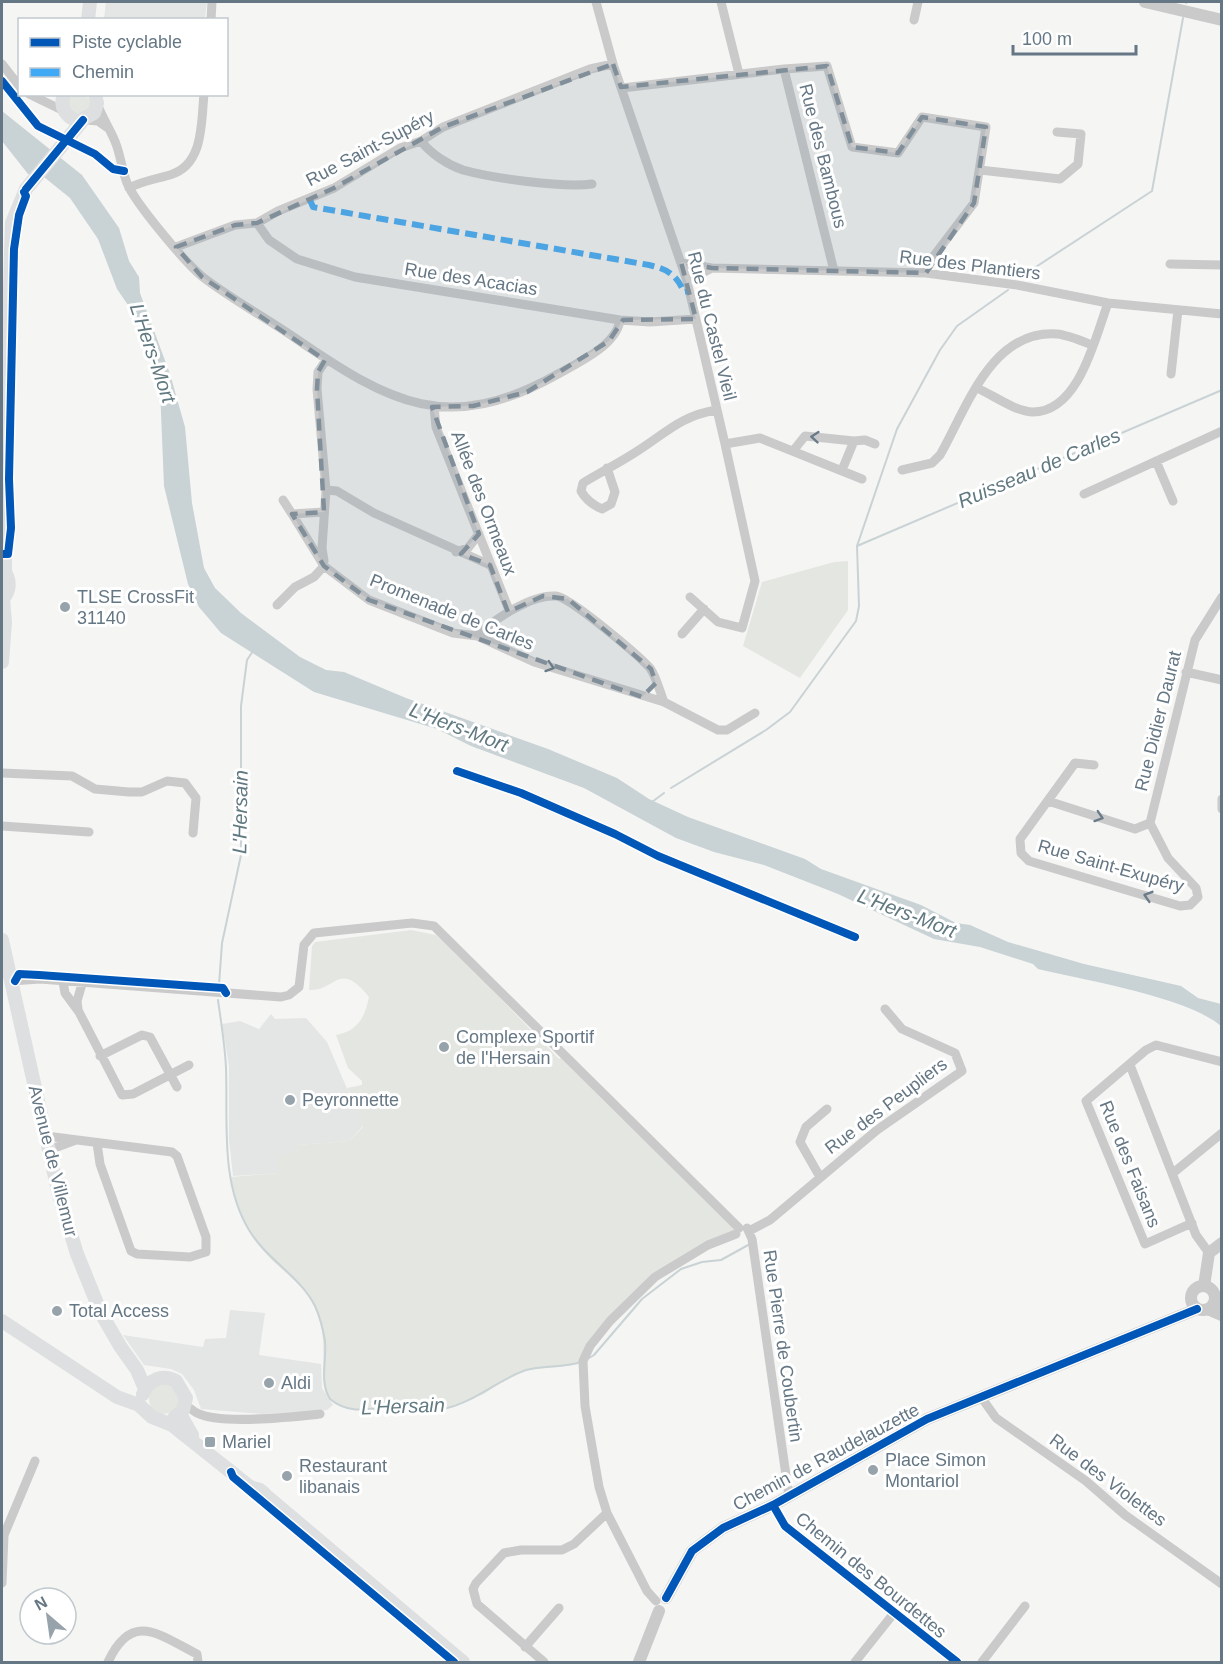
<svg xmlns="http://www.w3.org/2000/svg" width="1223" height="1664" font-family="Arial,sans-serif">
	<rect width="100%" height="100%" fill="#f5f5f4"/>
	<path fill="#e4e5e5" d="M106 2H207L205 19H104Z
		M271 1014 275 1019 306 1018 327 1042 363 1126 349 1141 297 1145V1150L279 1173 233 1176 229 1140V1066L222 1024 240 1021 259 1029Z
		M230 1310 265 1313 259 1355 321 1364 322 1388 333 1405 327 1410 311 1412 262 1414 201 1409 194 1390 182 1374 171 1369 144 1365 123 1335 203 1347 205 1339 226 1338Z"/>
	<path fill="#e4e7e1" d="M68 104a11 11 0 1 1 22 0a11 11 0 1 1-22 0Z
		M848 561V610L800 678 743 646 762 582 834 562Z
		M411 930 436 935 453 949 559 1059 565 1055 739 1228 708 1245 632 1296 583 1361 560 1367 530 1369 507 1378 484 1394 443 1409 401 1405 364 1410 345 1408 336 1404 326 1394C319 1363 330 1331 313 1303 303 1286 288 1275 274 1262 250 1239 236 1210 231 1177L278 1173 277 1156 291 1155 292 1151 297 1150 296 1145 349 1141 363 1127 347 1088 362 1085V1081L348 1068 336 1035C358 1031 365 1017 369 997 338 959 336 992 309 990L312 946 315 942Z
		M149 1399a15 15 0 1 1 30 0a15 15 0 1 1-30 0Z"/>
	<path fill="#c9d2d4" d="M2 111 82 175 119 228 129 261 139 277 140 293 170 374 185 427 192 503 204 568 215 588 241 613 300 657 326 670 344 672 406 698 548 749 617 778 649 799 688 817 805 859 821 869 921 905 956 923 970 925 1008 942 1084 964 1181 986 1198 998 1221 1004V1026C1187 997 1085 980 1038 969L1033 964 980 947 934 939 838 894 764 865 714 852 676 838 584 788 471 746 437 729 314 692 221 633 199 607 188 584 164 486 160 388 137 318 117 289 98 239 70 198 44 177 28 174 2 141Z"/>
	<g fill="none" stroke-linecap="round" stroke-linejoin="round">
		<path stroke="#c9d2d4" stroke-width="2" d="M1186 3V2
			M1022 276 1152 191 1183 18
			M857 546 1222 390
			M671 788 766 730 790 712 856 621 859 606 857 546 897 429 940 350 957 326 1008 290
			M652 802 664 793
			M219 985 222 943 241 855V706L247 660 253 651
			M218 1000C221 1022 225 1045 226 1068 228 1122 220 1182 249 1230 266 1259 300 1276 315 1306 320 1317 323 1329 325 1341 327 1360 319 1382 330 1399 351 1417 376 1407 401 1406 415 1405 428 1411 443 1409 474 1403 497 1380 526 1370 544 1365 563 1368 581 1362
			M589 1358 594 1355 642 1299 681 1269 702 1262 721 1260 750 1244"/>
		<path stroke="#cacacb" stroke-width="9" d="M596 2 613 64 687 281 725 444 755 581 742 628 718 622 690 597
			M721 2 739 74
			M211 20 212 2
			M914 20 918 2
			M2 64 20 87
			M784 69 827 66 852 147 898 153 922 117 986 127 974 203 930 261 926 273
			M622 88 784 69 834 271
			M29 94 64 111
			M97 103C102 118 111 130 116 144 121 157 122 171 127 183 135 203 187 265 204 278 233 300 266 318 295 338 390 403 448 436 558 374 578 363 617 345 620 320
			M86 120 98 121 108 128
			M421 141C431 154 448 165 463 170 492 178 562 188 592 184
			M980 170 1060 179 1078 164 1081 134 1057 132
			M129 188C142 181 156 179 170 175 204 165 201 123 204 94
			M257 223 269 240 297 259 355 277 620 320 650 322 696 319
			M176 247 235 225 257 223 278 211 334 188 400 148 421 141 443 127 590 69 613 64
			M681 263 712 268 926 273 1017 285 1108 303 1222 314
			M1170 264 1222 265
			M687 281 712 268
			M1171 374 1178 310
			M977 388C993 395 1016 412 1033 412 1079 412 1095 338 1108 303
			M434 407 436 427 509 610
			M854 441 865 440 875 444
			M725 444 760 438 862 479
			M793 451 805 436 854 441 842 470
			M1156 461 1173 501
			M607 468 615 492 611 504 602 509C593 505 586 500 581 491L583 483C601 472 621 462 639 450 667 432 681 416 716 410
			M902 470 932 463 940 455C966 410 991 329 1057 334 1068 335 1082 341 1092 345
			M326 490 337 491 374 513 490 565
			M1084 494 1222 431
			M283 500 292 514 324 512
			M292 514 324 566 369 600 453 633 477 636 534 662 664 702 718 730H727L755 713
			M456 552 468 548 479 534
			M324 561 322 548 326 490 317 389 318 372 326 360
			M277 605 295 587 314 577 324 566
			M682 634 704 609
			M477 636C494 619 532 594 556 596 570 597 638 655 650 668 656 676 660 692 664 702
			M1186 672 1222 680
			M1094 765 1075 763 1020 839 1021 853 1029 861 1180 906 1190 905 1198 897 1196 888 1168 858 1150 823 1195 640 1222 597
			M2 773 72 776 95 789 129 792H142L167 781 185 783 196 798 193 833
			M1222 799V809
			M1048 801 1135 829 1150 823
			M2 826 89 832
			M11 981 40 979 281 997 289 995 299 987 304 945 314 933 412 923 434 926 739 1228
			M63 982 65 993 79 1012 122 1095 133 1094 189 1065
			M78 1009 77 1001 82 984
			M100 1056 142 1035 150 1037 177 1087
			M1130 1065 1196 1235 1209 1253
			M46 1136 172 1152 177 1156 206 1237V1252L190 1257 137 1254 131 1251 100 1164 97 1143
			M49 1150 76 1140
			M1173 1173 1222 1133
			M820 1177 800 1142 806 1127 827 1109
			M1192 1223 1145 1244 1086 1101 1146 1050 1156 1045 1222 1062
			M747 1228 752 1239 789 1496
			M749 1231 770 1220 877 1130 962 1071 955 1053 902 1029 885 1009
			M1214 1295 1222 1311
			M1206 1310 1222 1317
			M981 1397 996 1418 1086 1481 1125 1515 1222 1584
			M185 1405C189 1407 193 1411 197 1413 220 1425 292 1417 320 1414
			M773 1505 785 1526 957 1662
			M2 1583 4 1535 35 1461
			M656 1601 647 1591 607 1513 599 1487 585 1406 583 1361 590 1346 610 1321 655 1277 708 1245 736 1234
			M525 1647 559 1608
			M108 1662C132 1611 158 1634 197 1654L198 1662
			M544 1662 477 1604 473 1589 476 1583 504 1553 521 1550H562L574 1544 607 1513
			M855 1662 894 1613
			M982 1662 1025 1606"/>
		<path stroke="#cacacb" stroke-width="12" d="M1145 2 1222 20
			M1204 1286 1209 1253 1222 1243
			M1191 1298a12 12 0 1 1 24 0a12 12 0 1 1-24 0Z
			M666 1598 692 1551 723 1528 773 1505 927 1419 1197 1309
			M639 1662 659 1611"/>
		<path stroke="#dedfe0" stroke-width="14" d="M88 20 90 2
			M64 94C59 107 66 118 79 121L94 113 97 103 95 94
			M2 568C11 579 11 590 2 600
			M5 572V446L12 223 26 189 83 120
			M2 662 5 622 3 599
			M2 940 59 1195 77 1254 101 1313 120 1346 137 1370 145 1389
			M2 1321 117 1397 139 1405 152 1417 172 1425 250 1487 259 1490
			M143 1394C149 1379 162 1374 176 1381L186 1398 183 1410 174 1418
			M180 1414 192 1435
			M263 1493 463 1662"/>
		<path stroke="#dedfe0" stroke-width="15" d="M259 1490 263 1493"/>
		<path stroke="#3fa9f5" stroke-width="6" stroke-dasharray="12 6" stroke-linecap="butt" d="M310 200 313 207 649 265C667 269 676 274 684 292L690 291"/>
		<defs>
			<path id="cycleway" d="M2 81 38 126 95 154 113 169 124 171
				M26 189 83 120
				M2 554H8L11 528 9 479 14 249 19 215 26 196 24 192
				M457 771 521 793 615 834 658 856 855 937
				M15 981 19 974 39 975 223 988 226 993
				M231 1472 233 1477 454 1662
				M773 1505 785 1526 957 1662
				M666 1598 692 1551 723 1528 773 1505 927 1419 1197 1309"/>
		</defs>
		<use href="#cycleway" stroke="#fff" stroke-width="11"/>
		<use href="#cycleway" stroke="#0057b8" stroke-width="8"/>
	</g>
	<defs><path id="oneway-chevron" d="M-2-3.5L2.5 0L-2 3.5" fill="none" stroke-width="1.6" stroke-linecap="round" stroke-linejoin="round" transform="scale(1.5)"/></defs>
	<g stroke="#6a7b88">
		<use href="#oneway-chevron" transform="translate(815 437) rotate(-175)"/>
		<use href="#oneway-chevron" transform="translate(550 667) rotate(18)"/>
		<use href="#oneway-chevron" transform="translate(1099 817) rotate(18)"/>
		<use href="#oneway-chevron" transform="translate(1148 896) rotate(-163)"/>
	</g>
	<path fill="#808f99" fill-opacity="0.2" stroke="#808f99" stroke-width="4.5" stroke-dasharray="12 8" stroke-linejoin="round" d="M613 64 621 87 827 66 852 147 898 153 922 117 986 127 974 203 926 273 712 268 681 262 696 319 623 320 609 341 527 392 473 406 432 407 479 534 461 554 490 565 508 612 543 596 568 599 651 669 656 683 642 697 369 600 324 566 292 514 324 512 317 389 318 372 325 360 202 277 176 247 235 225 257 223 334 188 443 127Z"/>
	<g fill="#97a3ab" stroke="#fff" stroke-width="2">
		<circle cx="65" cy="607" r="6"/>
		<circle cx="444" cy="1047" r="6"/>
		<circle cx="290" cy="1100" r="6"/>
		<circle cx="57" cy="1311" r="6"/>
		<circle cx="269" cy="1383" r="6"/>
		<rect x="204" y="1436" width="12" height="12" rx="3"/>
		<circle cx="873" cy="1470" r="6"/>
		<circle cx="287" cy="1476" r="6"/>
	</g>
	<g text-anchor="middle" stroke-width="6" stroke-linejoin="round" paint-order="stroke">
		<g font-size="18" fill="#657784" stroke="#fff">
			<text transform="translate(370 148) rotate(-28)" y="6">Rue Saint-Supéry</text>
			<text transform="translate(823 156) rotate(76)" y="6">Rue des Bambous</text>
			<text transform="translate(970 265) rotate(7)" y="6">Rue des Plantiers</text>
			<text transform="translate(471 279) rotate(9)" y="6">Rue des Acacias</text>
			<text transform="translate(712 326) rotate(76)" y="6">Rue du Castel Vieil</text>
			<text transform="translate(484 503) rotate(69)" y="6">Allée des Ormeaux</text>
			<text transform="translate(452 612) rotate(22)" y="6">Promenade de Carles</text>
			<text transform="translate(1158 721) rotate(-76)" y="6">Rue Didier Daurat</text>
			<text transform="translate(1111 866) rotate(16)" y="6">Rue Saint-Exupéry</text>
			<text transform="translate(886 1106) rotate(-37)" y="6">Rue des Peupliers</text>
			<text transform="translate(53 1161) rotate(76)" y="6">Avenue de Villemur</text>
			<text transform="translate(1130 1164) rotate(68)" y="6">Rue des Faisans</text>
			<text transform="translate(783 1346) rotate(82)" y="6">Rue Pierre de Coubertin</text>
			<text transform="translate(826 1457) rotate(-28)" y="6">Chemin de Raudelauzette</text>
			<text transform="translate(1108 1480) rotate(37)" y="6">Rue des Violettes</text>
			<text transform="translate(871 1575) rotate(39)" y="6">Chemin des Bourdettes</text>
		</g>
		<g font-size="18" fill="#657784" stroke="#fff" text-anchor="start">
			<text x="77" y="603">TLSE CrossFit<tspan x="77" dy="21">31140</tspan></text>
			<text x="456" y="1043">Complexe Sportif<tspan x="456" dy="21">de l'Hersain</tspan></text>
			<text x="302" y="1106">Peyronnette</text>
			<text x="69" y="1317">Total Access</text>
			<text x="281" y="1389">Aldi</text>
			<text x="222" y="1448">Mariel</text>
			<text x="885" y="1466">Place Simon<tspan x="885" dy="21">Montariol</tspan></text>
			<text x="299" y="1472">Restaurant<tspan x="299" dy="21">libanais</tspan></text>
		</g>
		<g font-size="20" font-style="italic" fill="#617981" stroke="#fff">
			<text transform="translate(153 353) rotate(71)" y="7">L'Hers-Mort</text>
			<text transform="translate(1039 468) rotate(-23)" y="7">Ruisseau de Carles</text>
			<text transform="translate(459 727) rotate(21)" y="7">L'Hers-Mort</text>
			<text transform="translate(240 812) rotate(-89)" y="7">L'Hersain</text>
			<text transform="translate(907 913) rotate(21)" y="7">L'Hers-Mort</text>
			<text transform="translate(403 1406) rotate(-2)" y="7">L'Hersain</text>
		</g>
	</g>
	<rect width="1223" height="1664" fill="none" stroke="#657784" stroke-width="6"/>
	<rect x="18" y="18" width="210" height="78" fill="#ffffff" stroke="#c1c9ce" stroke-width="1.5"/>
	<rect x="30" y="38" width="30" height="9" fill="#0057b8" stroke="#c1c9ce" stroke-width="1.5"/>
	<text x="72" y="48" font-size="18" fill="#657784">Piste cyclable</text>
	<rect x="30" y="68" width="30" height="9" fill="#3fa9f5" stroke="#c1c9ce" stroke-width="1.5"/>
	<text x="72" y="78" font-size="18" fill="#657784">Chemin</text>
	<g transform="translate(48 1616) rotate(331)"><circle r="28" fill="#ffffff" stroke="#c1c9ce" stroke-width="1.5"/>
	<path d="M0-4.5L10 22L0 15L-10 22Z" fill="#97a3ab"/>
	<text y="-9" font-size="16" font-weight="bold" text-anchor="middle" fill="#657784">N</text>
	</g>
	<path d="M1013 45v9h123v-9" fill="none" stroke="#657784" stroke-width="3"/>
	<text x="1022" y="45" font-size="18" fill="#657784" stroke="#ffffff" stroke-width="4.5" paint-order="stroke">100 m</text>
</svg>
